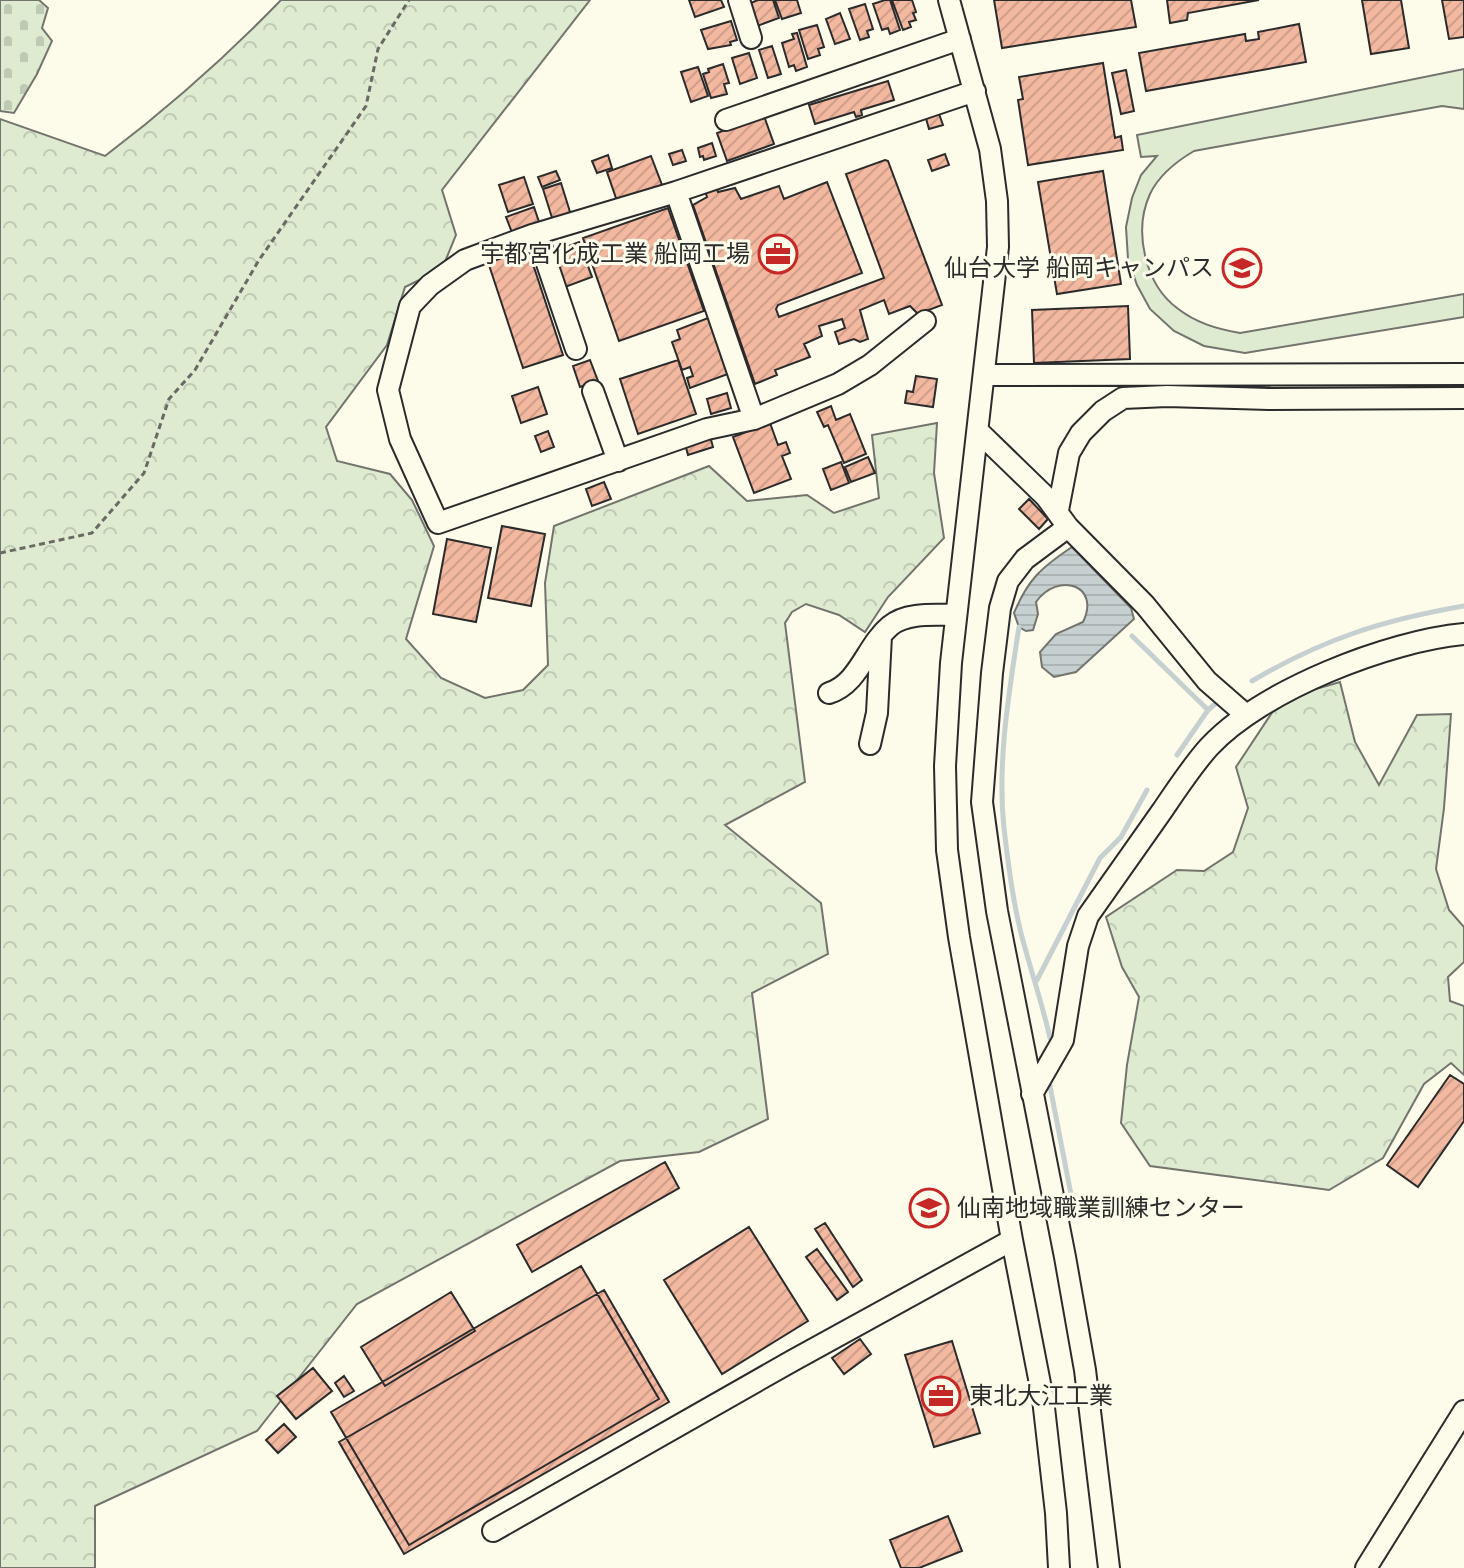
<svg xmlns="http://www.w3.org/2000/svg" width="1464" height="1568" font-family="'Roboto Serif','Noto Sans JP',serif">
	<defs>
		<pattern id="forest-crowns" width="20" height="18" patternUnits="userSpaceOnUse" patternTransform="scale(2)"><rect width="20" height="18" fill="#deebd1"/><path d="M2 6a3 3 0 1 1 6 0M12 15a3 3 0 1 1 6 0" fill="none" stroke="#bfcab4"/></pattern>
		<pattern id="cemetery-stones" width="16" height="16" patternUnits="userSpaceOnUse" patternTransform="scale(2)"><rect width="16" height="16" fill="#deebd1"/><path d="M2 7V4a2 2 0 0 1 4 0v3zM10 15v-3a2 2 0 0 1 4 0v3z" fill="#bfcab4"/></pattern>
		<pattern id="water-rules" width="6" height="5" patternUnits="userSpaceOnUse" patternTransform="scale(2)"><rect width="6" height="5" fill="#c7d0d0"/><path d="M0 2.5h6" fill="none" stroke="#abb3b3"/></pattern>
		<pattern id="building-hatch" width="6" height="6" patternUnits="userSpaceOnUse" patternTransform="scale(2)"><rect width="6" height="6" fill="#f2b8a0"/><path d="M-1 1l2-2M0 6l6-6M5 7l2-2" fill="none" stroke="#d09e8a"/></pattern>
	</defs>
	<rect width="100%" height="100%" fill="#fdfbea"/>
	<path fill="url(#forest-crowns)" stroke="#74746e" stroke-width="2" d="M281 0H590L442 190 456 235 442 269 405 287 387 345 326 427 337 461 390 474 412 500 434 546 406 639 441 678 485 698 523 690 548 665 545 583 554 526 709 466 747 501 807 495 834 513 879 498 872 435 937 423 934 473 944 538 888 597 865 632 839 615 806 604 792 612 785 623 805 782 725 825 821 903 828 954 752 993 768 1119 699 1152 620 1161 357 1304 257 1431 95 1506V1568H0V119L105 156C168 108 226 57 281 0Z
		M1340 682 1355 742 1379 785 1417 715 1451 714 1444 808 1436 869 1449 910 1464 927V962L1448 977 1450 1001 1464 1006V1075L1451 1063 1424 1084 1383 1158 1329 1190 1150 1166 1121 1123 1127 1065 1139 997 1122 967 1106 917 1177 870 1204 871 1233 852 1248 808 1236 767 1281 699Z"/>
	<path fill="url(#cemetery-stones)" stroke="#74746e" stroke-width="2" d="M0 0H39L48 8 42 28 52 41 37 74 14 113 0 111Z"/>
	<path fill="#deebd1" stroke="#74746e" stroke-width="2" d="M1464 69V109L1442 106 1194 151C1177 161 1159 175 1150 194 1133 231 1145 284 1177 308 1196 323 1217 329 1240 333L1464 294V317L1245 353 1204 346 1174 331 1150 309 1137 285 1128 259 1126 227 1132 198 1141 175 1157 156 1141 157 1137 135Z"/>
	<path fill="url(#water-rules)" stroke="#74746e" stroke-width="2" d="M1072 547 1131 608 1134 619 1076 672 1054 677 1042 667 1040 652 1056 634 1083 622C1101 585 1058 571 1036 602L1038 614 1033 630 1026 631 1019 627 1014 613C1028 579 1042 567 1072 547Z"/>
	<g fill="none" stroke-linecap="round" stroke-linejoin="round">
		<path stroke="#c7d0d0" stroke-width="5" d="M1019 627C1009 692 997 762 1004 828 1008 864 1013 903 1022 937 1031 971 1042 1003 1050 1038
			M1132 636 1208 710 1177 755
			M1252 681C1323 639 1383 620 1464 606
			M1208 710 1215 704
			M1037 980 1100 858 1121 837 1147 790
			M1049 1081 1074 1210"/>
	</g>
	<path fill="url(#building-hatch)" stroke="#2b2b2b" stroke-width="2" d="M689 0H721L724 7 695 17Z
		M758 0H773L779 18 757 26 748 4Z
		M775 0H797L801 13 782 19Z
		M885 0H890L900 30 890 34 888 28 882 30 873 4Z
		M892 0H912L916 12 913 13 916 20 909 22 911 27 903 30Z
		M994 0H1131L1136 27 1002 48Z
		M1167 0H1259L1188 13 1187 20 1170 23Z
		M1362 0H1401L1409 48 1371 54Z
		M1442 0H1464V37L1449 39Z
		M865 4 873 29 867 31 869 37 860 40 849 9Z
		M840 13 850 39 835 44 826 19Z
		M731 21 737 40 730 42 731 45 708 49 701 30Z
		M1299 24 1306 62 1146 91 1139 53 1245 34 1246 41 1259 39 1258 32Z
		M817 25 824 47 818 49 820 55 808 59 799 30Z
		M797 33 807 67 796 71 794 65 789 67 782 43 794 39 792 34Z
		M772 46 781 74 768 78 759 50Z
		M749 53 757 78 740 84 732 58Z
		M1103 63 1115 138 1121 136 1123 150 1028 165 1018 100 1023 99 1019 77Z
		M723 64 729 83 724 84 727 94 711 98 703 74 709 72 708 69Z
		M698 67 708 96 691 102 681 72Z
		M1126 70 1134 111 1121 114 1112 73Z
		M888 81 894 100 861 110 862 115 856 117 854 112 815 124 809 105Z
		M938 111 943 125 929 129 925 115Z
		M764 116 774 144 727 161 717 133Z
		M712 143 716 156 704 160 703 156 700 157 698 148Z
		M682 150 686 161 673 165 669 154Z
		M945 154 949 165 932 171 928 160Z
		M608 155 612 168 597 173 592 161Z
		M651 156 662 185 617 201 607 172Z
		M885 160 888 161 942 305 918 314 910 306 889 314 884 300 860 310 868 339 860 342 854 339 839 344 835 332 845 328 842 319 819 326 822 336 804 344 810 357 775 370 777 375 755 384 693 205 707 197 705 191 716 187 718 192 735 188 741 199 779 186 784 199 827 182 862 273 778 305 776 309 779 317 884 278 846 174Z
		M556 171 560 180 542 187 538 177Z
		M1103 171 1121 284 1057 294 1038 182Z
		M524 177 533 204 508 212 499 185Z
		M561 183 571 215 553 221 543 189Z
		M534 207 540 225 513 235 506 217Z
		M668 208 704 311 619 341 583 238Z
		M579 242 592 277 565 287 553 252Z
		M526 243 563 355 523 368 486 256Z
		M1128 306 1130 359 1034 363 1032 310Z
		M708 318 728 374 690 388 687 378 693 376 690 367 682 370 672 342 680 339 677 330Z
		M590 360 598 381 580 387 573 366Z
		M678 360 696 414 638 434 620 379Z
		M916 376 937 379 933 407 905 403 907 391 913 392Z
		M538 387 547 414 521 423 512 396Z
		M727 393 731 408 711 414 707 399Z
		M831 406 836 420 850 414 866 454 844 463 828 425 824 427 817 412Z
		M770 423 778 445 786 442 790 453 782 456 791 479 754 493 733 437Z
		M548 431 554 447 541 452 535 436Z
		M710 436 713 447 688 455 685 444Z
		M868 457 875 473 851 482 845 467Z
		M841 462 849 483 831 490 823 469Z
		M604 482 611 499 592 506 586 489Z
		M1029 499 1048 519 1039 529 1019 509Z
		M502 526 545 534 531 606 488 598Z
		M447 539 491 548 476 622 433 614Z
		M1450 1075 1464 1084V1121L1418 1187 1387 1165Z
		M665 1162 679 1188 532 1272 517 1245Z
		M825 1223 862 1280 853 1287 815 1229Z
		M749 1227 808 1321 722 1374 664 1280Z
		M817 1249 848 1292 837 1300 806 1257Z
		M581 1266 659 1399 409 1545 331 1412Z
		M604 1290 669 1402 404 1554 339 1442Z
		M451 1292 475 1331 385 1386 361 1347Z
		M860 1339 871 1354 844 1374 832 1358Z
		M952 1341 980 1433 934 1447 905 1355Z
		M313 1368 332 1391 296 1419 277 1396Z
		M344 1376 354 1391 344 1397 335 1383Z
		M284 1424 296 1437 278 1453 266 1440Z
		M948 1516 962 1551 919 1568H901L890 1540Z"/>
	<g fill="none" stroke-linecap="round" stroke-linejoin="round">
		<defs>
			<path id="minor" d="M739 0 751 38
				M949 0 990 149 997 201 998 247 951 663 945 766 947 850 959 937 1012 1240 1043 1399 1056 1513 1059 1568
				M726 120 960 39
				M676 192 754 419
				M537 234 576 349
				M925 321 870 365 838 384 754 419 707 429 438 523 400 439 388 390 410 306 430 285 465 260 532 235 676 192 975 91
				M984 375 1464 374
				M593 391 618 461
				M979 432 1046 497 1068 527 1145 605 1207 681 1246 715
				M1058 510 1069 453 1081 433 1103 411 1123 398 1167 396 1269 399 1464 398
				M1068 527 1025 559 1008 581 1000 608 992 673 982 802 997 911 1065 1257 1085 1370 1109 1568
				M829 693C859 684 866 646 890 626 906 612 935 615 956 615
				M870 744 877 713 881 636
				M1032 1094 1063 1040 1078 946 1088 916C1113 881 1137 846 1162 811 1177 789 1192 766 1209 747 1262 690 1388 641 1464 634
				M493 1531 792 1361 1012 1240
				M1366 1568 1464 1411"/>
		</defs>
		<use href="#minor" stroke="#2b2b2b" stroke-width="24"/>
		<path stroke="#6a6964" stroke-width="3" stroke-dasharray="6 4" stroke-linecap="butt" d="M0 553 92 533 144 473 169 399 195 370 259 260 366 106 378 49 409 0"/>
		<use href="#minor" stroke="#fdfbea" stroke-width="20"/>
	</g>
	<defs>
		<symbol id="office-ring" viewBox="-11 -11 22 22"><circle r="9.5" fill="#fdfbea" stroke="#c62828" stroke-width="1.5"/><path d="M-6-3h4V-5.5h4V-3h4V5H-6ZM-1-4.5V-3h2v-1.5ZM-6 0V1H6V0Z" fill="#c62828"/></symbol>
		<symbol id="university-ring" viewBox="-11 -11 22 22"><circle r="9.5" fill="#fdfbea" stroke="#c62828" stroke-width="1.5"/><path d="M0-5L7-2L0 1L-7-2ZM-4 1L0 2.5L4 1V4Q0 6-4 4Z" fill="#c62828"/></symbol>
		<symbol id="school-ring" viewBox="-11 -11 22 22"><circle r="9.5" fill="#fdfbea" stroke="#c62828" stroke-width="1.5"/><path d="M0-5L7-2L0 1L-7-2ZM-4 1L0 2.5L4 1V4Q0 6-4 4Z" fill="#c62828"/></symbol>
	</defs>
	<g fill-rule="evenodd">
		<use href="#office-ring" x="756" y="232" width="44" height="44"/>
		<use href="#university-ring" x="1220" y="246" width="44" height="44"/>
		<use href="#school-ring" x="907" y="1186" width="44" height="44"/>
		<use href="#office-ring" x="919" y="1374" width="44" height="44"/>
	</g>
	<g text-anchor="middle" stroke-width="6" stroke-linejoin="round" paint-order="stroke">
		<g font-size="24" fill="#2b2b2b" stroke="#fdfbea" text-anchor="end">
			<text x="750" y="262">宇都宮化成工業 船岡工場</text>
			<text x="1214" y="276">仙台大学 船岡キャンパス</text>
			<text x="957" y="1216" text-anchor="start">仙南地域職業訓練センター</text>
			<text x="969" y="1404" text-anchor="start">東北大江工業</text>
		</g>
	</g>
</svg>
